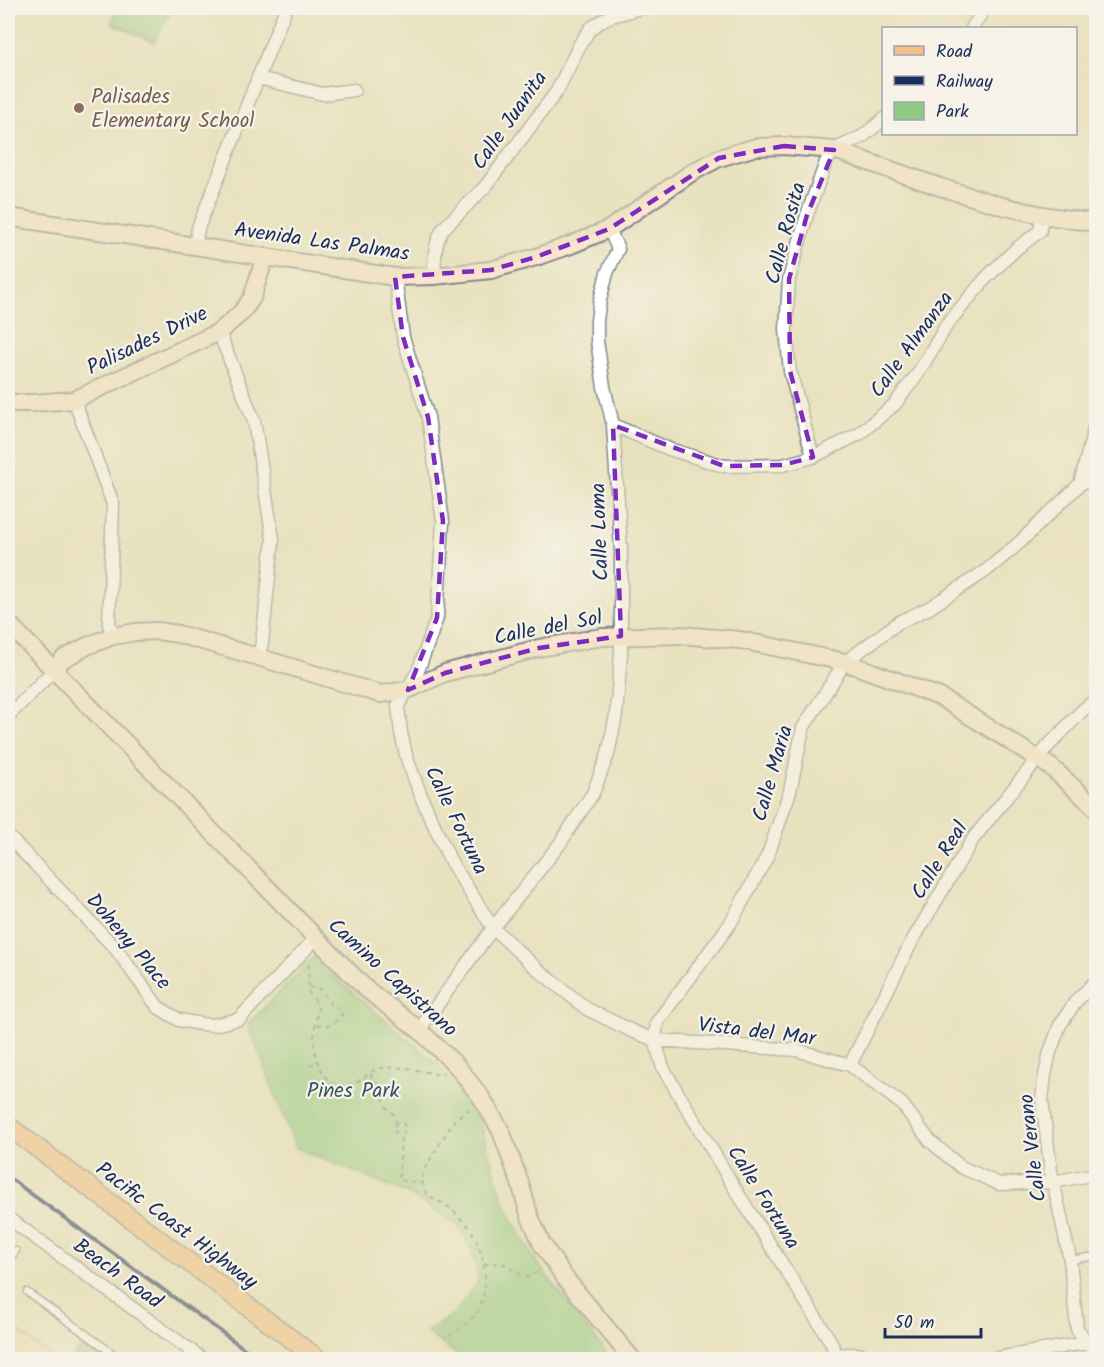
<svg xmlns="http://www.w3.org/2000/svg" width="1104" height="1367" font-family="Kalam,sans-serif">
	<defs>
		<pattern id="sand-dots" width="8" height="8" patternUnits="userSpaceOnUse" patternTransform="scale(1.5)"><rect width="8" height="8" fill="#eeda9e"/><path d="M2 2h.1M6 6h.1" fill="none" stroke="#ccbb8a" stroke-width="1.8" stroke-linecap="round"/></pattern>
	</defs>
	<rect width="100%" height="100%" fill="#f7f3e8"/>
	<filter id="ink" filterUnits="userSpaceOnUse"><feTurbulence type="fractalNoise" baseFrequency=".0167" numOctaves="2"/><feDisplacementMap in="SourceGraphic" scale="12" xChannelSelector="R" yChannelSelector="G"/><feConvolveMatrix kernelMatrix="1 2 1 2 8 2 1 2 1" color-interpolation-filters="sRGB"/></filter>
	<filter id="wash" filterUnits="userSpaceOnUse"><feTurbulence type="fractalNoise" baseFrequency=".008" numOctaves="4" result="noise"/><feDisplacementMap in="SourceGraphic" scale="24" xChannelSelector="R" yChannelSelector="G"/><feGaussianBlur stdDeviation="1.35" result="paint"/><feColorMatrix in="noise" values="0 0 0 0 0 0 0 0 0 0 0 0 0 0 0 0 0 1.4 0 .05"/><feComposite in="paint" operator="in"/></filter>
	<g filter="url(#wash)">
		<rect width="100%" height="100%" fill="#e9e2bf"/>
		<path fill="url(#sand-dots)" stroke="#84847e" stroke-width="1.5" d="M8 1324 55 1359H8Z"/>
		<path fill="#8ecb81" stroke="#547d70" stroke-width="1.5" d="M117 8H173L154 42 111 23Z
			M316 955 344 985 439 1066 462 1092 480 1120 489 1154 503 1199 516 1227 537 1263 611 1359H463L426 1332 454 1314 479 1280 472 1250 457 1224 407 1193 296 1148 248 1024Z
			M84 1343 108 1359H72Z"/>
	</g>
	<g filter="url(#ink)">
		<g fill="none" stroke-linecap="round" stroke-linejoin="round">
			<defs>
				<path id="lane" d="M8 1260 16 1251
					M1070 1260 1096 1256
					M27 1292 122 1360"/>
				<path id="street" d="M972 28 985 8
					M258 78 323 94 354 90
					M195 246 198 228 286 8
					M434 276C435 258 434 242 444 228L485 187 557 91 580 44 591 28 608 17 641 8
					M395 277 403 337 428 417 443 521 437 618 418 671 398 706 401 733 407 759 423 801 451 862 493 928 536 968 587 1009 634 1032 655 1040 663 1068 737 1192 831 1342 836 1355V1360
					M219 332 254 421 273 539 262 643 258 657
					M74 400 113 504 109 624 113 636
					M613 425 669 449 724 466 783 465 813 457 859 434 894 405 917 375 948 323 986 278 1016 249 1040 231 1042 215
					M813 457 790 371 786 330 789 279 807 215 826 162 834 150 863 136 884 119
					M1096 477 1080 484 1018 544 987 570 929 608 899 622 845 662 803 728 790 791 768 855 730 924 657 1022 655 1040 796 1050 850 1065 902 1104 930 1141 961 1167 999 1184 1053 1182 1096 1174
					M1080 484 1096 421
					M8 716 54 670
					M8 836 116 949 158 1007 179 1020 201 1024 214 1025 239 1019 316 938
					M1096 981 1076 1001 1060 1025 1050 1052 1045 1075 1042 1100 1051 1171 1070 1260 1077 1329 1096 1354
					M419 1030 493 928 559 845 593 793 608 754 616 715 621 654V549L613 425 604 387 597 341V320L600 300 607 273 618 249 609 229
					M850 1065 911 943 973 839 1048 746 1082 711 1096 699
					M8 1218 204 1360
					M836 1355C849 1354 863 1352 874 1360
					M986 1360 1096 1341"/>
				<path id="secondary" d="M8 217 395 277 434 276 491 270 536 257 571 245 609 229 691 173 719 158 756 147 784 146 834 150 940 187 1002 206 1042 215 1096 223
					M8 403H33L74 400 219 332 241 313 252 298 265 257
					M8 623 365 988 419 1030 457 1066 481 1097 501 1131 520 1183 530 1217 542 1244 565 1278 633 1360
					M54 670 63 659 87 646 113 636 136 632 157 631 178 634 258 657 380 694 408 690 445 673 539 648 602 637 680 635 740 640 845 662 940 697 1051 767 1096 808"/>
				<path id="primary" d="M8 1126 319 1360"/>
			</defs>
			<use href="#lane" stroke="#82888e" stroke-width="9"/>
			<use href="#street" stroke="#82888e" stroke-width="15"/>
			<use href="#secondary" stroke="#82888e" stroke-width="20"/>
			<use href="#primary" stroke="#82888e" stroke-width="21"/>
			<path stroke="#82888e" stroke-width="2" stroke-dasharray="4.5 4.5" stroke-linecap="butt" d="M309 964 308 991C310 995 314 999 316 1002 320 1010 316 1018 315 1026 312 1047 316 1069 332 1084 339 1085 348 1086 355 1083 362 1080 368 1073 375 1070 395 1063 420 1071 440 1075L444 1073
				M308 987C322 988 321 989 328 1001 331 1005 337 1007 341 1010L342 1015C330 1026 331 1028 315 1024
				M310 1065 317 1062
				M370 1074 383 1092 384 1102 387 1108 394 1114 396 1122 403 1123 406 1128 404 1133 401 1135 399 1180 422 1183
				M396 1122 394 1128 395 1132 401 1135
				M484 1264 502 1263 524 1277H530L541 1269
				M449 1336C459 1329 470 1322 477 1312 492 1290 484 1245 467 1225 461 1219 454 1211 447 1206 430 1196 422 1197 422 1173L455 1119 471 1108"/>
			<use href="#lane" stroke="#fff" stroke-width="6"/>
			<use href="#street" stroke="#fff" stroke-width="12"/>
			<use href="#secondary" stroke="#fbe5cf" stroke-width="16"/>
			<use href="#primary" stroke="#f6be86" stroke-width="18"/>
			<path stroke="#1b2f5e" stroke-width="4" d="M8 1177 260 1360"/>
		</g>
	</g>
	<path d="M0 0H1104V1367H0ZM784 146 834 150 807 215 789 279 790 371 813 457 783 465 724 466 613 425 621 636 539 648 445 673 408 690 437 618 443 521 428 417 403 337 395 277 491 270 536 257 609 229 719 158Z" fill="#e9e2bf" fill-opacity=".55" fill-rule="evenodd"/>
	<path fill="none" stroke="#7b2cbf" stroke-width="4.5" stroke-dasharray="12 8" stroke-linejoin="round" d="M784 146 834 150 807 215 789 279 790 371 813 457 783 465 724 466 613 425 621 636 539 648 445 673 408 690 437 618 443 521 428 417 403 337 395 277 491 270 536 257 609 229 719 158Z"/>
	<circle fill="#8d6e63" stroke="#f7f3e8" stroke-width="2" cx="79" cy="108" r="6"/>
	<g text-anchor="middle" stroke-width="4.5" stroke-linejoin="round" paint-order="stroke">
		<g font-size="21" fill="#785e54" stroke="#f7f3e8" text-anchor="start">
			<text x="91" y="103">Palisades<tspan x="91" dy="24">Elementary School</tspan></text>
		</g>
		<g font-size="21" fill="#1b2f5e" stroke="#f7f3e8">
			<text transform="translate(509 120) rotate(-55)" y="7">Calle Juanita</text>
			<text transform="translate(785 233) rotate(-75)" y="7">Calle Rosita</text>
			<text transform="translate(322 241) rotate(8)" y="7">Avenida Las Palmas</text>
			<text transform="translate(147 340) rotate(-26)" y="7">Palisades Drive</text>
			<text transform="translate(911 344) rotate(-54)" y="7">Calle Almanza</text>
			<text transform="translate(599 532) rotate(-92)" y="7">Calle Loma</text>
			<text transform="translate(548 627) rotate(-11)" y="7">Calle del Sol</text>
			<text transform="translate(772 773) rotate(-74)" y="7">Calle Maria</text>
			<text transform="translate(457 820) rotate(64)" y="7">Calle Fortuna</text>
			<text transform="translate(939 860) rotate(-58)" y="7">Calle Real</text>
			<text transform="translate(129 941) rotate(50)" y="7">Doheny Place</text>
			<text transform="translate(393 977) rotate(42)" y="7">Camino Capistrano</text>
			<text transform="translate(757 1031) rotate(7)" y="7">Vista del Mar</text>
			<text transform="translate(1032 1148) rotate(-97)" y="7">Calle Verano</text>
			<text transform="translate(764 1197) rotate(58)" y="7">Calle Fortuna</text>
			<text transform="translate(177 1225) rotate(37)" y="7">Pacific Coast Highway</text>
			<text transform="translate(118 1273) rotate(36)" y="7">Beach Road</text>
		</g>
		<g font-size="21" fill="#385667" stroke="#f7f3e8">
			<text x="353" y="1097">Pines Park</text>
		</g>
	</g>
	<rect width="1104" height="1367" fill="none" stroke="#f7f3e8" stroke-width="30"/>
	<rect x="882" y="27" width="195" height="108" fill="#f7f3e8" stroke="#9fa5b1" stroke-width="1.5"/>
	<rect x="894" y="46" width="30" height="9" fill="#f6be86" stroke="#9fa5b1" stroke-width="1.5"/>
	<text x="936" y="57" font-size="18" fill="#1b2f5e">Road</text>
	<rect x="894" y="76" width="30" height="9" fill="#1b2f5e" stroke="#9fa5b1" stroke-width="1.5"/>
	<text x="936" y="87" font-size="18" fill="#1b2f5e">Railway</text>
	<rect x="894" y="102" width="30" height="18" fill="#8ecb81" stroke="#9fa5b1" stroke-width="1.5"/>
	<text x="936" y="117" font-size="18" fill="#1b2f5e">Park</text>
	<path d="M885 1328v9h96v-9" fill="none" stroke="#1b2f5e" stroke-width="3"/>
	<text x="894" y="1328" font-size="18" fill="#1b2f5e" stroke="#f7f3e8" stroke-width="4.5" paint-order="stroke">50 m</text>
</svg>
